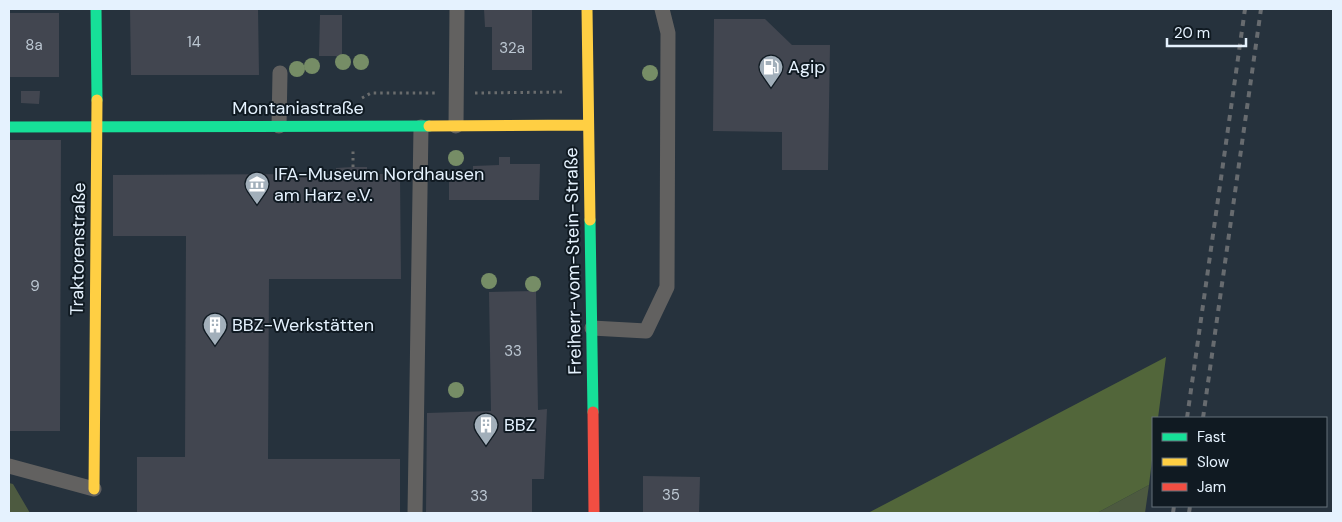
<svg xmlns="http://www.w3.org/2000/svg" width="1342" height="522" font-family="'DM Sans',sans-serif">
	<rect width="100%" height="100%" fill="#26323d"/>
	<path fill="#4d5a40" d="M9 483 13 484 30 513H9Z
		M1149 485 1145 513H1097Z"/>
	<path fill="#52663a" d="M1166 357 1158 418H1153V452L1149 485 1097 513H868Z"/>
	<path fill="#424650" d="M130 9H258L259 75H131Z
		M484 9H532V70H492V27H485Z
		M9 13H59V77H9Z
		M320 15H342V56H319Z
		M714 19H765L792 45H830L828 170H782V132L713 131Z
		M21 91H40L39 104 21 103Z
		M9 140H61L60 431H9Z
		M499 157H510V164H540L539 200H449V174H473V166L499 165Z
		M353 167H367V174H400L401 279H269L268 459H400V513H137V457H185L186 236H113V175L336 174V168Z
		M536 291 538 410 547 409 544 479H532V513H426L427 413 491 411 489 292Z
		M643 476 700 477 699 513H643Z"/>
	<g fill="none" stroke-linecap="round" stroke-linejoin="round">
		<path stroke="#6a6c6d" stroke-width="3" stroke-dasharray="2.5 4" stroke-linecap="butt" d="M475 93 562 92
			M362 98 371 93H437
			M353 167V151"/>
		<path stroke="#626160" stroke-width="15" d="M279 126 280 73
			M456 126 457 9
			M592 328 646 331 667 287 668 33 662 9
			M9 466 94 489
			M415 513 421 127"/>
		<path stroke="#16e098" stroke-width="11" d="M96 9 97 100
			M9 127 429 126
			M590 220 593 412"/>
		<path stroke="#ffcf43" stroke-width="11" d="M587 9 590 220
			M429 126 588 125
			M94 489 97 100"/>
		<path stroke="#f24e42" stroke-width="11" d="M593 412 594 513"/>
		<path stroke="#676b6f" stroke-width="4" stroke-dasharray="6 6" stroke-linecap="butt" d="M1187 418 1245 9
			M1203 418 1261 9
			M1173 513 1174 506
			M1189 513 1190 506"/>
	</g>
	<g fill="#768d66">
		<circle cx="343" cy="62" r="8"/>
		<circle cx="361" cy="62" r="8"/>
		<circle cx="312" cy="66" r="8"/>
		<circle cx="297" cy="69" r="8"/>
		<circle cx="650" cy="73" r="8"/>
		<circle cx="456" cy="158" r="8"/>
		<circle cx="489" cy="281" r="8"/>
		<circle cx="533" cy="284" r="8"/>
		<circle cx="456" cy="390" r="8"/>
	</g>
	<defs>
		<symbol id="fuel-pin" viewBox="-11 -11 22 30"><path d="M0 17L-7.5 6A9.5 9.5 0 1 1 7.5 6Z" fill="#a2afba" stroke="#101a22"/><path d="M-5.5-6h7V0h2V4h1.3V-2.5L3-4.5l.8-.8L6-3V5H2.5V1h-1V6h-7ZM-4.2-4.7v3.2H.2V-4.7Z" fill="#fff"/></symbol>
		<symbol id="museum-pin" viewBox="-11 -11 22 30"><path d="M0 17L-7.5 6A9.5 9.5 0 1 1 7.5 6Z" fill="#a2afba" stroke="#101a22"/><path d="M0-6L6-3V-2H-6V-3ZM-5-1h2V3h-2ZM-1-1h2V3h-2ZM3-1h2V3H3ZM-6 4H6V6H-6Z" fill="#fff"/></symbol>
		<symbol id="building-pin" viewBox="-11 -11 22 30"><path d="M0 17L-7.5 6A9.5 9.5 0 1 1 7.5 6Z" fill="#a2afba" stroke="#101a22"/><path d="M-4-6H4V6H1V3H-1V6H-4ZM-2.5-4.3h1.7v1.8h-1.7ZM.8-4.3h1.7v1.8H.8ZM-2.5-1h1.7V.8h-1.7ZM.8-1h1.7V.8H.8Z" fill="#fff"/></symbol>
	</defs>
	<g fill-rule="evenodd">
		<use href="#fuel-pin" x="757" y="53" width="28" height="38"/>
		<use href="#museum-pin" x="243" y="170" width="28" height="38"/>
		<use href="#building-pin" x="201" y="311" width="28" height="38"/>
		<use href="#building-pin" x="472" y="411" width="28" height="38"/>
	</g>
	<g text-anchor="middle" stroke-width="4" stroke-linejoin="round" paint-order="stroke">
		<g font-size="15" fill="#bcc7d2">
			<text x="194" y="47">14</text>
			<text x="34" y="50">8a</text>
			<text x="512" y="53">32a</text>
			<text x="35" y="291">9</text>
			<text x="513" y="356">33</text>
			<text x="671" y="500">35</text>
			<text x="479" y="501">33</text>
		</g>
		<g font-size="18" fill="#e5f2fe" stroke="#101a22" text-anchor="start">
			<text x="788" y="73">Agip</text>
			<text x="274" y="180">IFA-Museum Nordhausen<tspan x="274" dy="21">am Harz e.V.</tspan></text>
			<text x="232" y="331">BBZ-Werkstätten</text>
			<text x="504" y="431">BBZ</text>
		</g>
		<g font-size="18" fill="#e5f2fe" stroke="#101a22">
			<text x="298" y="114">Montaniastraße</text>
			<text transform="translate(78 249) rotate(-89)" y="6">Traktorenstraße</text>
			<text transform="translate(573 261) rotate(-91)" y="6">Freiherr-vom-Stein-Straße</text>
		</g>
	</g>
	<rect width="1342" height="522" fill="none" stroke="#e5f2fe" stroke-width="20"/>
	<rect x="1152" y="417" width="175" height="90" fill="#101a22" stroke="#65707a"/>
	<rect x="1162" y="433" width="25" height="8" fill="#16e098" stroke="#65707a"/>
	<text x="1197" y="442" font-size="15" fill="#e5f2fe">Fast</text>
	<rect x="1162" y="458" width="25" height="8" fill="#ffcf43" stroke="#65707a"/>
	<text x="1197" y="467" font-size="15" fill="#e5f2fe">Slow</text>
	<rect x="1162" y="483" width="25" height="8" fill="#f24e42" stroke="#65707a"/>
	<text x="1197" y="492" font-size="15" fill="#e5f2fe">Jam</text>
	<path d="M1167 38v8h79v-8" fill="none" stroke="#e5f2fe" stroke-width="2.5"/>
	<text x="1174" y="38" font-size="15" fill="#e5f2fe" stroke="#101a22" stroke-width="4" paint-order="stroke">20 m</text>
</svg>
